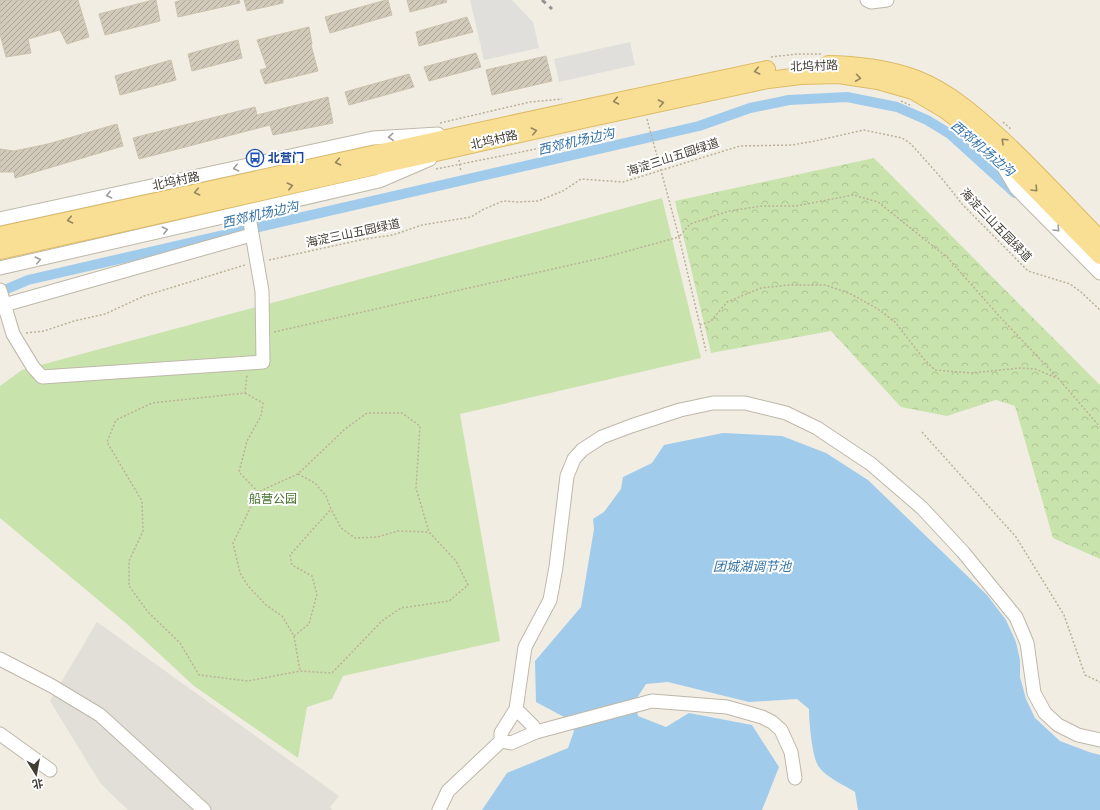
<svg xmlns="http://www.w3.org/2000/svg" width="1100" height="810" font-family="Arial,'Noto Sans SC',sans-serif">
	<defs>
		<pattern id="forest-crowns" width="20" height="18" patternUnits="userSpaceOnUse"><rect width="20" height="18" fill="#c9e3ad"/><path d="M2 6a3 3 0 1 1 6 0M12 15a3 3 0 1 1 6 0" fill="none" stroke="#aec495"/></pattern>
		<pattern id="building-hatch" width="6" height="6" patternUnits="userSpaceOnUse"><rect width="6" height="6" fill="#d1c9b9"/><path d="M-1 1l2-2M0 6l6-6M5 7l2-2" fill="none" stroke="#aba497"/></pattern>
	</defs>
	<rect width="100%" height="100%" fill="#f1ede3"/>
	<path fill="#e2ded8" d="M97 622 339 796 330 807 332 810H128L101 784 50 701Z"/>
	<path fill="#c9e3ad" d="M662 198 701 358 460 414 500 641 343 676 332 699 307 707 298 758 194 686 127 624 0 518V386L22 370Z"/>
	<path fill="url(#forest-crowns)" d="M874 158 1100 385V559L1053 538 1015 406 996 400 947 416 901 407 831 331 711 353 675 201Z"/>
	<path fill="#e1dfdb" d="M470 0H512L533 22 539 48 484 60Z
		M630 42 635 65 559 82 554 59Z"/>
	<path fill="#a1cbeb" d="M723 433 782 436 826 453 868 480 987 595 1006 620 1016 642 1020 660V677L1026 699 1035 718 1060 741 1089 752 1100 755V810H858L855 792C844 785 826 777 819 767 812 758 809 721 809 709L797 699 749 702 668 682 646 684 635 701 638 716 666 727 689 713 752 725 779 767 762 810H482L507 773 568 748 574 731 566 718 536 702 535 661 581 607 594 529 593 519 604 512 621 489 623 477 652 463 664 445Z"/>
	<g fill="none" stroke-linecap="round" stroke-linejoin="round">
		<path stroke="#a1cbeb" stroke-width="10" d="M0 292 28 280 699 126 750 108 789 100 847 97 897 107 927 120 950 134 1015 193"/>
	</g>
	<path fill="url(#building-hatch)" stroke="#ccc1ad" d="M0 0H78L89 37 67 44 60 30 28 39 31 53 6 57 0 34Z
		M153 0H156L160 21 105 35 99 14Z
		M182 0H239L240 3 178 17 175 2Z
		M244 0H283V3L247 11Z
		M386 0H388L392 15 330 33 325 17Z
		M407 0H446L447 2 410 12Z
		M467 17 473 32 419 46 416 32Z
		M309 27 312 44 311 45 318 71 265 84 260 70 267 68 257 40Z
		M238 40 242 58 192 71 188 54Z
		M476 53 481 67 429 81 424 67Z
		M546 56 552 81 492 95 486 70Z
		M171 60 176 80 120 95 115 76Z
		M409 74 414 87 349 105 345 92Z
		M328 97 333 123 273 135 270 125 139 159 133 138 255 107 257 115Z
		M117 124 123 146 15 178 14 172H0V149L14 151 48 144Z"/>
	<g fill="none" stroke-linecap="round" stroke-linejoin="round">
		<defs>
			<path id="minor" d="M867 0 871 2 887 0
				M997 156 1016 188 1100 273
				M0 219 373 138 438 134
				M0 268 379 181 430 159
				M0 290 13 334 33 367 42 377 263 362 262 291 248 211
				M0 308 4 305 251 235
				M0 659 52 686 100 715 204 810
				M516 709 533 726 536 732
				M0 734 50 770
				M501 741 511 743 536 732 652 701 727 707 762 717 772 722 781 730 791 752 795 778
				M439 810 448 791 501 741V733L516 709 525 647 550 600 556 567 567 476 574 459 582 450 602 437 631 426 680 410 713 403H745L786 413 817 428 871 464 922 508 963 552 1016 617 1027 643 1034 693 1045 713 1058 725 1078 735 1100 740"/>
			<path id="major" d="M828 64C856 64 891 69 917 79 950 92 978 117 1004 141 1037 172 1068 206 1100 239
				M0 235 575 110 767 69
				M0 251 578 121 768 80 801 76 838 75 878 81 913 91 945 110 989 144 1012 166 1100 256"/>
		</defs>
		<use href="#minor" stroke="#beb8a9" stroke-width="15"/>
		<use href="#major" stroke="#dcbc65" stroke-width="18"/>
		<path stroke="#bcb198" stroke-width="1.5" stroke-dasharray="2 2" stroke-linecap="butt" d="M771 57 797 54H821
			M901 101 912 106
			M647 119 679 237 690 224 729 211 762 206H796L853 195 878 202 948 258 1001 318 1058 378 1100 427
			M1003 122 1012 130
			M440 123 530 102 562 99
			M459 160 461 172
			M436 169 541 148 580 134
			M269 260 365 239 393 235 422 225 471 217 482 210 503 201 518 202 538 201 563 191 581 179 623 182 740 146 792 145 815 141 864 130 902 138 911 144 944 181 962 204 1028 271 1070 284 1081 292 1100 310
			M700 325 711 321 727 302 761 288 789 285H825L849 293 878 309 895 322 923 358 935 370 972 373 1020 368 1035 369 1057 378
			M274 332 606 257 679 237 706 351
			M26 333 44 331 74 321 105 314 144 296 245 265
			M245 393 263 403 261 416 247 441 239 472 258 492 298 474 345 429 367 413H402L420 426 416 488 429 532 456 561 468 585 449 601 401 608 382 621 332 673 300 671 248 681 199 675 180 643 148 612 129 586V561L143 531 142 501 107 442 116 420 152 403 245 393 247 374
			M922 432 1016 537 1064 615 1085 675 1100 682
			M298 474 315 483 326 496 331 509 341 528 355 538 377 537 398 531 429 532
			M258 492 233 543 240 573 248 586 266 605 282 616 294 636 300 671
			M294 636 309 624 317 594 312 576 292 565 290 555 331 509"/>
		<use href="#minor" stroke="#fff" stroke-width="13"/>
		<use href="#major" stroke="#f9df94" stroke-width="16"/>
		<path stroke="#939393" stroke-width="3" stroke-dasharray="5 5" stroke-linecap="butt" d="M542 0 552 9"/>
	</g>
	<defs><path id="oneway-chevron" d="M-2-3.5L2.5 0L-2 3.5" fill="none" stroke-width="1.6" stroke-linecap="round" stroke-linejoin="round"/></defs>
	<g stroke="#94865f">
		<use href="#oneway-chevron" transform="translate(757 71) rotate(168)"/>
		<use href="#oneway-chevron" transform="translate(858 78) rotate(8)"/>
		<use href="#oneway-chevron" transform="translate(616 101) rotate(168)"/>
		<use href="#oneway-chevron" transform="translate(661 103) rotate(-12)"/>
		<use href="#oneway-chevron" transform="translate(534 131) rotate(-13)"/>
		<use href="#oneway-chevron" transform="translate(1004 141) rotate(-137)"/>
		<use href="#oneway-chevron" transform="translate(338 162) rotate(168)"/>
		<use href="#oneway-chevron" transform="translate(290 186) rotate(-13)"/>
		<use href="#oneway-chevron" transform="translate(1035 189) rotate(46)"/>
		<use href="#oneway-chevron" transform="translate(197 192) rotate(168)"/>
		<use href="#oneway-chevron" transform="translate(70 220) rotate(168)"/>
	</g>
	<g stroke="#a09e9a">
		<use href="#oneway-chevron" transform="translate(391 137) rotate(177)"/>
		<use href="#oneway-chevron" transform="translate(236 168) rotate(168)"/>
		<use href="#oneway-chevron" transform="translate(109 195) rotate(168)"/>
		<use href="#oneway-chevron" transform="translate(1057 229) rotate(45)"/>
		<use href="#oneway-chevron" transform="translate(165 230) rotate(-13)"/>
		<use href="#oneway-chevron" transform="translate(38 260) rotate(-13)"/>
	</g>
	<defs>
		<symbol id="bus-ring" viewBox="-11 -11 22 22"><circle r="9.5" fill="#fff" stroke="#1a4fb4" stroke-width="1.5"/><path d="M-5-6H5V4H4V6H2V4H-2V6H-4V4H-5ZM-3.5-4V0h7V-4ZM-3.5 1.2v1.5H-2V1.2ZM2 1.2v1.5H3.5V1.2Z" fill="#1a4fb4"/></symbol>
	</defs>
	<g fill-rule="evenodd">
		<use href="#bus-ring" x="245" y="148" width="20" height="20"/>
	</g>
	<g text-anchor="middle" stroke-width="4" stroke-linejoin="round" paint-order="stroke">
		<g font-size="12" fill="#423d34" stroke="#fff">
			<text transform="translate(814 66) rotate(-2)" y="4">北坞村路</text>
			<text transform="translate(494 140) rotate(-13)" y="4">北坞村路</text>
			<text transform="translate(673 157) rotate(-18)" y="4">海淀三山五园绿道</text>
			<text transform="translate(176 181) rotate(-12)" y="4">北坞村路</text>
			<text transform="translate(996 225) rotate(46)" y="4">海淀三山五园绿道</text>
			<text transform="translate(353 233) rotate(-12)" y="4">海淀三山五园绿道</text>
		</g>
		<g font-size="12" font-weight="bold" fill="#164399" stroke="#fff" text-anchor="start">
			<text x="268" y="162">北营门</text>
		</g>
		<g font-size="12" fill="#43702b" stroke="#fff">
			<text x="273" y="503">船营公园</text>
		</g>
		<g font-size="13" font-style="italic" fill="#3473a7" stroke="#fff">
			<text transform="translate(576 141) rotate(-13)" y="5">西郊机场边沟</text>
			<text transform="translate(983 148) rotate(40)" y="5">西郊机场边沟</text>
			<text transform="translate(260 214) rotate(-13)" y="5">西郊机场边沟</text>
			<text x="752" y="571">团城湖调节池</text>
		</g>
	</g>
	<g transform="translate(36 774) rotate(169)" stroke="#ffffff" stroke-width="3" paint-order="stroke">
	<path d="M0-3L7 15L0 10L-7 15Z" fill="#423d34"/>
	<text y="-6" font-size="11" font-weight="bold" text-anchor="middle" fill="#423d34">北</text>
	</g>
</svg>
